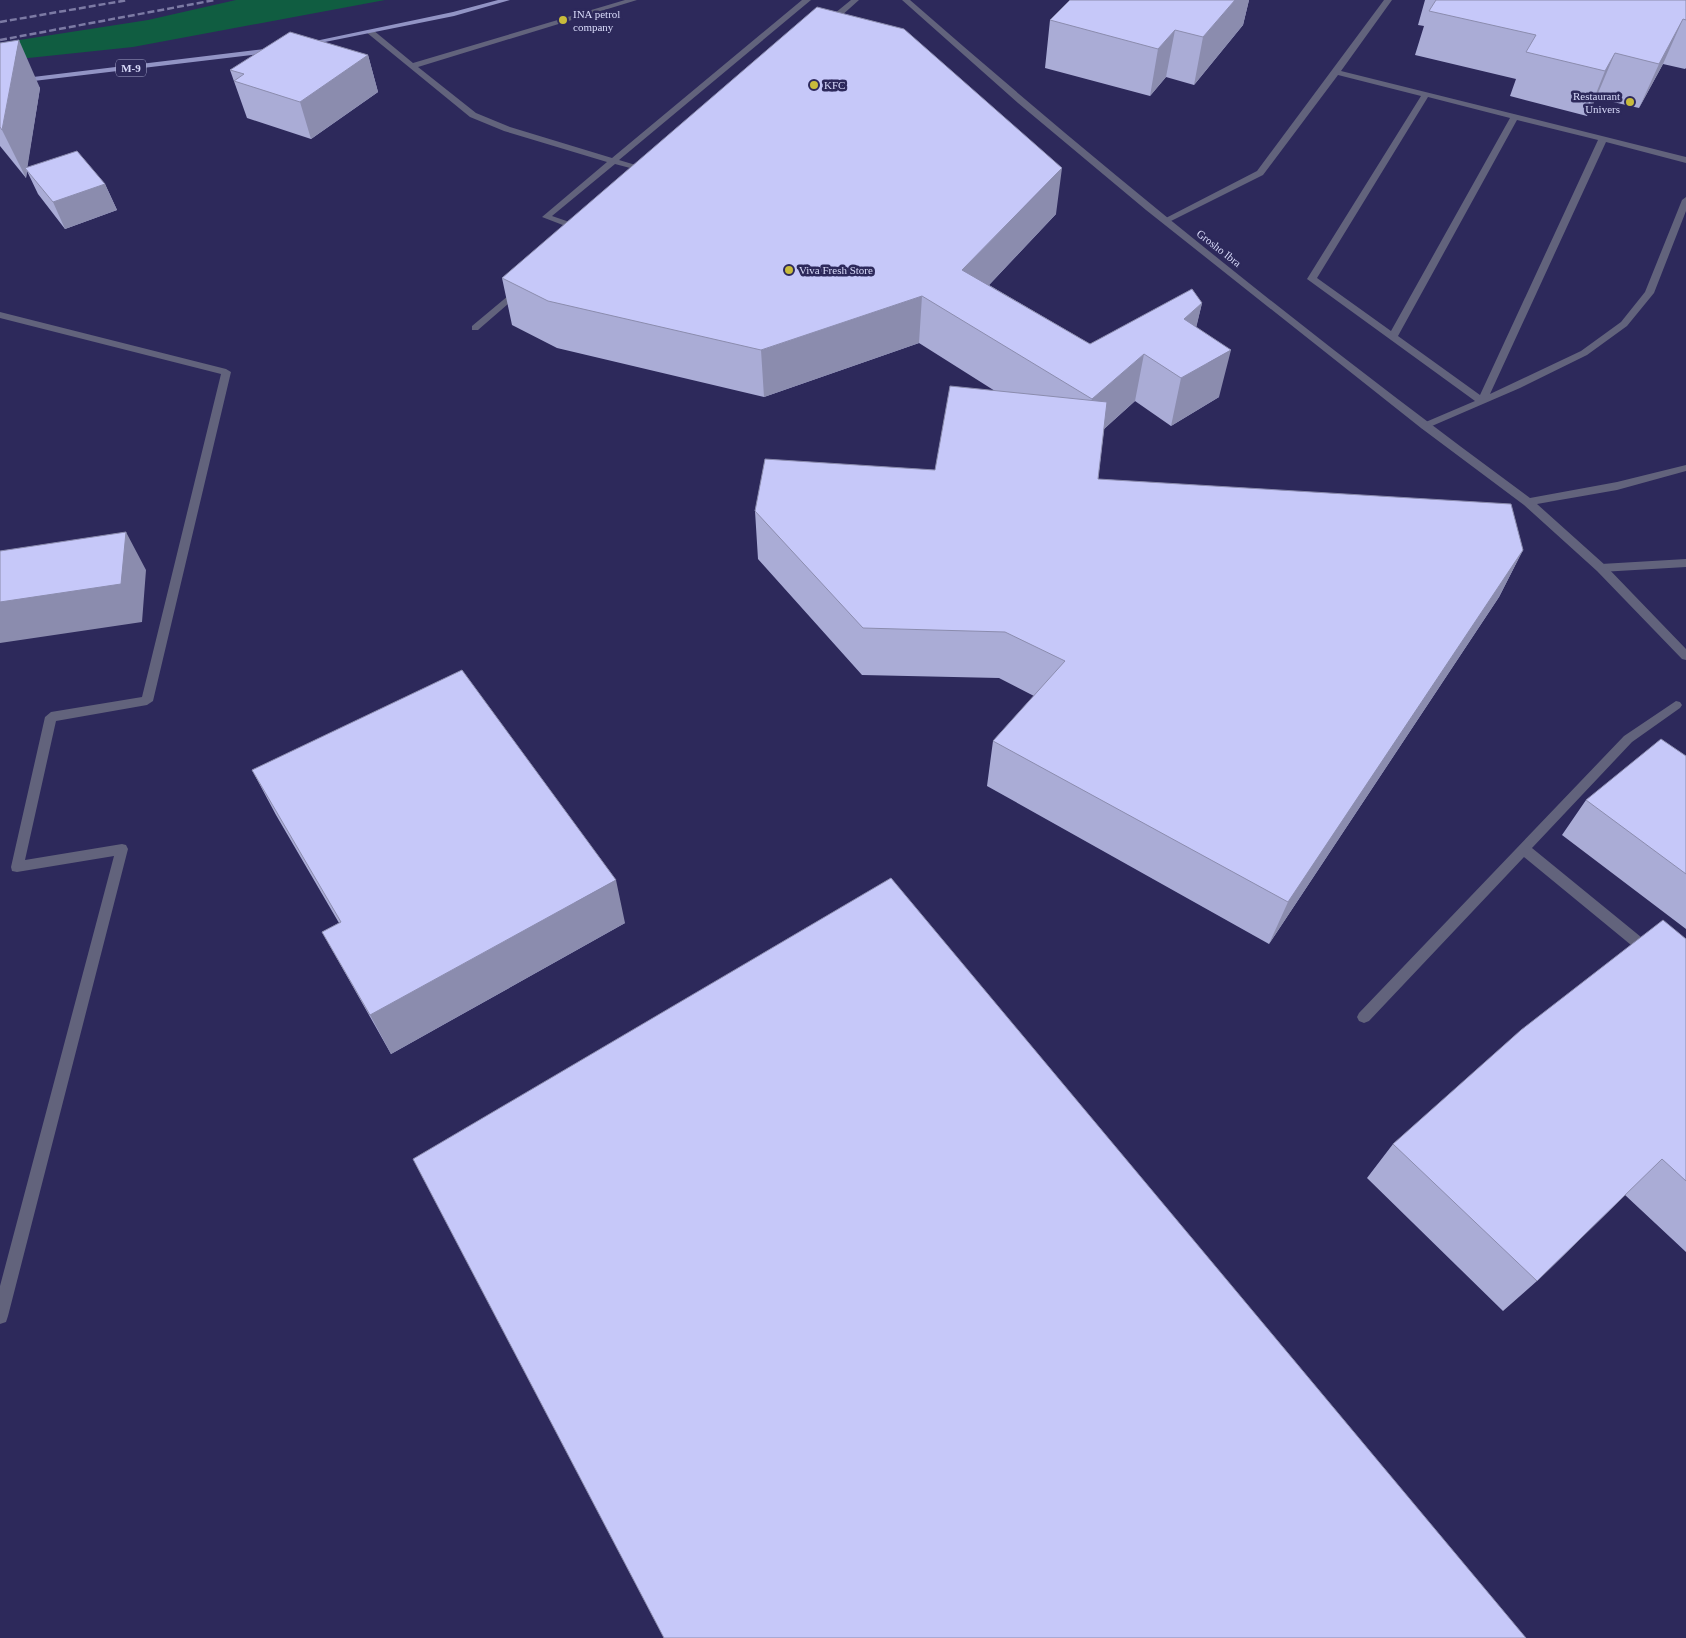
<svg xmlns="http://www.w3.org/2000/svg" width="1686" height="1638" font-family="Georgia,serif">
	<rect width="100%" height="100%" fill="#2d295b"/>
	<path fill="#105d41" d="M236 0H385L133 47 0 61V43L148 20Z"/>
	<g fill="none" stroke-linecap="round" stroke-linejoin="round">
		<path fill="#62637c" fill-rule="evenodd" d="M625 0H637L418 67 476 113 510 127 612 158 802 0H811L619 160 649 169V173L615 164 552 216 584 227V231L581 232 542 217 607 162 504 131 470 117 366 32 373 30 413 63Z
			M851 0H859L830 26H824V22Z
			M1384 0H1392L1341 71 1686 157V163L1606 142 1490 394 1581 351 1621 322 1645 292 1682 200 1686 197V211L1654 293 1627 326 1587 355 1520 388 1425 429 1421 428V424L1475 401 1307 279 1421 96 1338 75 1263 175 1169 222 1162 220 1257 171ZM1428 97 1510 118 1391 331 1317 278ZM1517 120 1598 140 1480 395 1398 336Z
			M520 286 523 287V291L478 330H472V326Z
			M0 312 226 369 231 372 153 701 147 705 56 721 25 860 122 844 126 845 128 849 8 1316 6 1322 0 1324V1286L114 856 17 872 12 871 11 867 45 717 51 712 142 697 221 374 0 318Z
			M1686 559V567L1601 572 1596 568 1601 564Z
			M1676 701 1680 702 1682 705 1680 708 1632 742 1532 848 1652 946 1654 950 1652 954 1647 956 1642 954 1524 857 1369 1021 1364 1023 1359 1021 1357 1017 1359 1013 1624 736Z"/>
		<path fill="#62637c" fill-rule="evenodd" d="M902 0H910C1110 175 1316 341 1530 498L1617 482 1686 465V471L1617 490 1537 504 1605 565 1686 649V660L1682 659 1597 571 1524 505 1421 428 1146 210 1018 103Z"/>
		<path fill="#9294c5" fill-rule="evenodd" d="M498 0H510L454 16 305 46 301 44 453 12Z
			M273 48H276V52L0 85V81Z"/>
		<path stroke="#7c7aa4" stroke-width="2.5" stroke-dasharray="7 3" stroke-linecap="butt" d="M0 22 128 0
			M0 40 215 0"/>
	</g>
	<path fill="#aaacd6" d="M1070 0H1249L1243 25 1194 85 1166 77 1150 96 1045 68 1050 20Z
		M1425 0H1686V68L1685 69 1663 64 1639 108 1596 98 1587 116 1510 96 1516 79 1415 55 1424 26 1418 25Z
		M0 43 40 88 27 167 105 184 117 210 65 229 38 194 27 171 26 178 0 146Z
		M368 55 378 92 311 139 247 118 230 70Z
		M1056 214 989 285 1090 344 1202 303 1196 327 1219 397 1171 426 1135 401 1104 429 1098 479 1523 550 1499 597 1269 944 987 786 993 741 1034 696 999 678 862 675 758 559 755 511 935 470 995 391 919 343 764 397 557 348 512 325 502 278Z
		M1686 756V929L1562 835 1586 800Z
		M252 770 625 923 391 1054 322 932 339 923 276 815Z
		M1686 939V1252L1625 1195 1537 1281 1503 1311 1367 1178 1393 1144Z"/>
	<path fill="#8b8cae" d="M1235 0H1249L1243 25 1194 85 1203 37Z
		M1683 19 1663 64 1639 108 1659 64Z
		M1175 30 1166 77 1150 96 1158 49Z
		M19 40 40 88 27 170 25 168 27 171 26 178 2 130Z
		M1615 53 1596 98 1587 116 1605 71Z
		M368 55 378 92 311 139 300 102Z
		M1062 168 1056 214 959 317 962 270Z
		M105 184 117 210 65 229 53 202Z
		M922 296 919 343 764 397 761 350Z
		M1202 303 1191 350 1184 319Z
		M1231 350 1219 397 1171 426 1181 378Z
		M1144 354 1135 401 1084 447 1092 399Z
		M126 532 146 570 142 622 0 643V602Z
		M1523 550 1499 597 1269 944 1288 902Z
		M616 880 625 923 391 1054 370 1015Z"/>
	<path fill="#c6c8f9" stroke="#8b8cae" d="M1070 0H1235L1203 37 1175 30 1158 49 1050 20Z
		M1436 0H1686V20L1683 19 1659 64 1615 53 1605 71 1526 52 1536 35 1429 11Z
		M817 7 904 29 1062 168 962 270 1090 344 1192 289 1202 303 1184 319 1231 350 1181 378 1144 354 1092 399 922 296 761 350 548 301 502 278Z
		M290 32 368 55 300 102 234 81 244 74 230 70Z
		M19 40 2 130 0 127V43Z
		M77 151 105 184 53 202 25 168Z
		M950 386 1107 402 1098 479 1511 504 1523 550 1288 902 993 741 1065 661 1005 632 863 628 755 511 765 459 935 470Z
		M126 532 121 584 0 602V551Z
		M462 670 616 880 370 1015 322 932 341 922 252 770Z
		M1661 739 1686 756V874L1586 800Z
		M891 878 1526 1638H664L413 1159Z
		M1663 920 1686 939V1181L1662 1159 1537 1281 1393 1144 1521 1030Z"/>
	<g fill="#c8bb3b" stroke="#2d295b" stroke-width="2">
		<circle cx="563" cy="20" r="5"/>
		<circle cx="814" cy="85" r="5"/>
		<circle cx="1630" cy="102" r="5"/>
		<circle cx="789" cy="270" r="5"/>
	</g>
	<g text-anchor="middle" stroke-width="5" stroke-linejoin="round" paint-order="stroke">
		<g font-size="11" fill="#dadcfb" stroke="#2d295b" text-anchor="start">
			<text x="573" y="18">INA petrol<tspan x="573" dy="13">company</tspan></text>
			<text x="824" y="89">KFC</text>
			<text x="1620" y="100" text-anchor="end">Restaurant<tspan x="1620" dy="13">Univers</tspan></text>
			<text x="799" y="274">Viva Fresh Store</text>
		</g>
		<rect fill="#2d295b" stroke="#a6a6cb" stroke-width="1" x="116" y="59.5" width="30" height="17" rx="4"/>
		<g font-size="11" font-weight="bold" fill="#dadcfb">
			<text x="131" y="72">M-9</text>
		</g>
		<g font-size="11" fill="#dadcfb" stroke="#2d295b">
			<text transform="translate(1219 248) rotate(38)" y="4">Grosho Ibra</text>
		</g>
	</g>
</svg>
